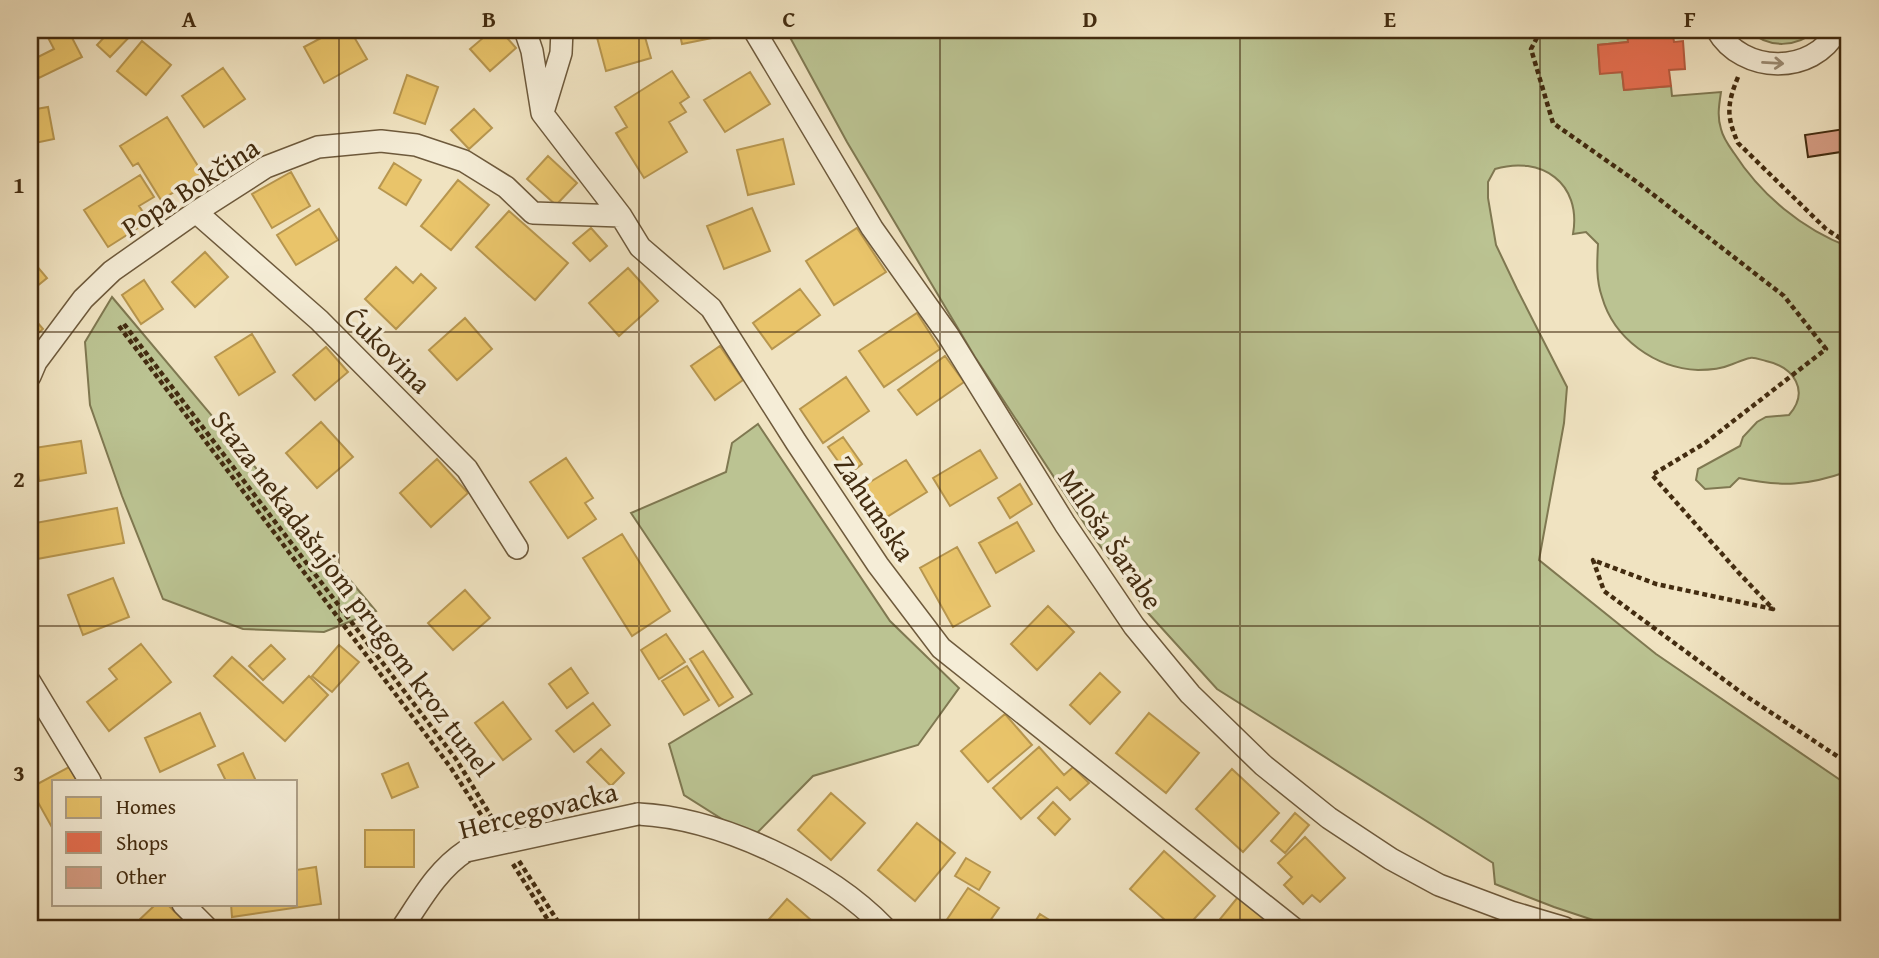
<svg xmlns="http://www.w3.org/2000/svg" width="1879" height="958" font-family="'Gentium Book Plus',serif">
	<rect width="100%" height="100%" fill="#f0e3c1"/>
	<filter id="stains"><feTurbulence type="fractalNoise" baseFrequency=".00286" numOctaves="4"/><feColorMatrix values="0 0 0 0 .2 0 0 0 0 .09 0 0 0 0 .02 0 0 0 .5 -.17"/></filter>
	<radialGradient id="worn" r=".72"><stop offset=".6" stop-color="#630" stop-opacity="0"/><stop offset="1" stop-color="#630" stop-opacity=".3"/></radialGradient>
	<path fill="#bbc392" stroke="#7f7851" stroke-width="2" d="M786 30H1627L1628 42 1598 45 1600 73 1622 72 1624 90 1671 86 1672 96 1721 92C1719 105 1717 117 1721 129 1723 138 1729 146 1734 153 1761 195 1802 229 1849 247V471C1807 486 1782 487 1739 478L1730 487 1705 489 1696 480 1698 469 1740 446 1743 437 1757 422 1766 417 1789 415C1810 391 1794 367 1766 361 1761 360 1755 357 1750 358 1744 359 1736 363 1730 365 1721 369 1708 370 1698 370 1655 368 1614 339 1602 297 1596 280 1597 262 1598 244L1586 232 1573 234C1582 183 1541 155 1495 169L1488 182V198L1496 245 1517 289 1567 387 1564 423 1539 560 1656 654 1849 786V928H1617L1554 907 1495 884 1493 863 1217 689 1149 614 1088 529 975 357 847 142Z
		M1748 30H1817C1796 48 1769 49 1748 30Z
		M112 297 376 611 324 632 243 629 163 599 122 496 90 405 85 342Z
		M758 424 890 621 959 688 918 745 813 776 752 838 684 795 669 744 752 694 631 513 726 472 732 443Z"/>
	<path fill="#e9c46a" stroke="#b7964f" stroke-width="2" d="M44 30H68L82 57 39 78 30 61 54 49Z
		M109 30H136L110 57 97 45 110 31Z
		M336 30H350L367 59 324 83 304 47Z
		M478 30H518L508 39 516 48 490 71 470 49 483 38 477 31Z
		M595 30H643L651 58 606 71Z
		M679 30H726L727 35 682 44Z
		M142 41 171 65 146 95 117 71Z
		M223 68 245 99 204 127 182 96Z
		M672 71 689 97 680 103 686 112 669 122 687 152 644 178 616 133 627 127 615 107Z
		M750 72 770 104 725 132 704 100Z
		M407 75 438 87 425 124 394 113Z
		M48 107 54 139 30 144V110Z
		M474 109 492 128 469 149 451 130Z
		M167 117 203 174 161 200 138 163 133 166 120 146Z
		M783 139 794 184 748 195 737 150Z
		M548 156 577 183 556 205 527 179Z
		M394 163 421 180 406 205 379 188Z
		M291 172 310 206 272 228 252 194Z
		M140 175 154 197 139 206 149 221 108 247 84 210Z
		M458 180 489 205 451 250 421 226Z
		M752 208 770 251 724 269 707 226Z
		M319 209 338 240 296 265 277 235Z
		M509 211 568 263 535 300 476 247Z
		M591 228 607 246 590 261 573 243Z
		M857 228 886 272 834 305 806 261Z
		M205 252 228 277 195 307 172 282Z
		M30 258 47 278 30 292Z
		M396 267 413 283 421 274 436 288 396 329 365 299Z
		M628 268 658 301 619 336 589 303Z
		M144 280 163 309 141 324 122 295Z
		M800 289 820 315 772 349 753 323Z
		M917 313 940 349 884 387 859 351Z
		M30 314 43 329 30 340Z
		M465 318 492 349 457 380 429 350Z
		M252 334 275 372 239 395 215 357Z
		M720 346 743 380 715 400 691 366Z
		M326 347 348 372 315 400 293 375Z
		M945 356 964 382 917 415 898 390Z
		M846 377 869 411 823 443 800 409Z
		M321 422 353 457 317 488 286 453Z
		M843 437 862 464 848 475 828 447Z
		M81 441 86 473 39 481 34 448Z
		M980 450 997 478 950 506 933 478Z
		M566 458 593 498 585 503 596 519 568 538 530 482Z
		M437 459 468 493 431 527 400 493Z
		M906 460 927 492 882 520 862 487Z
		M1020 484 1032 504 1010 518 998 498Z
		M117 508 124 543 37 559 30 524Z
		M1017 522 1034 551 996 573 979 543Z
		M622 534 670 611 632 636 583 558Z
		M957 547 990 606 953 627 920 568Z
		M113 578 129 617 83 635 68 595Z
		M465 590 490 618 453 650 428 623Z
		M1048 606 1074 632 1037 670 1011 644Z
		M666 634 685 662 659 679 641 650Z
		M141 644 171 682 109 731 87 702 117 679 109 669Z
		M271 645 285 659 263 680 249 666Z
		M339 645 359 662 332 692 312 676Z
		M703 651 733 697 719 706 690 659Z
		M232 657 283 703 309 676 328 695 285 741 214 676Z
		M687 666 709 700 684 715 662 681Z
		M571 668 588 693 567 708 549 684Z
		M1100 673 1120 692 1090 724 1070 705Z
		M503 702 531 739 503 760 475 723Z
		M593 703 610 725 574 752 556 731Z
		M200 713 215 746 160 772 145 738Z
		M1149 713 1199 753 1166 793 1116 753Z
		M1005 714 1032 745 988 782 961 751Z
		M1039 747 1064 775 1073 767 1089 783 1070 800 1057 787 1021 819 993 788Z
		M601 749 624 773 611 786 587 762Z
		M243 753 256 781H226L218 765Z
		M408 763 418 787 392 798 382 774Z
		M69 767 77 781H54V831L30 788Z
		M1232 769 1279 813 1243 852 1196 809Z
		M831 793 865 823 831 860 798 830Z
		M1053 802 1070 819 1055 835 1038 818Z
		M1295 813 1309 825 1285 853 1271 841Z
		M917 823 955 853 915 901 878 870Z
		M365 830H414V867H365Z
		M1305 837 1345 878 1320 902 1312 895 1303 904 1284 885 1292 877 1278 863Z
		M1164 851 1215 896 1186 928H1174L1130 889Z
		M966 858 990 872 979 890 955 876Z
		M316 867 321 904 232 917 231 904H296V870Z
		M968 888 999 908 985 928H957L946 921Z
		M1238 897 1277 928H1231L1220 919Z
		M787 899 820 928H761Z
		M156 904H167L186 923 180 928H143L137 922Z
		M1040 914 1062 928H1031Z"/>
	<path fill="#e76f51" stroke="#b65b3e" stroke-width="2" d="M1627 30H1672L1674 42 1683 41 1685 69 1669 70 1671 86 1624 90 1622 72 1600 74 1598 45 1628 42Z"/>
	<path fill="#d69d84" stroke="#432c10" stroke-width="2" d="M1849 100V174L1845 175 1841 152 1808 157 1805 135 1845 129 1841 101Z"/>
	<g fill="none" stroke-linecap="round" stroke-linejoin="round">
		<defs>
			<path id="minor" d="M525 30 532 51 542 113 621 216 640 247 711 308 796 442 878 565 941 648 1293 928
				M754 30 872 228 948 335 1065 524 1134 626 1190 694 1263 765 1329 818 1391 859 1439 885 1511 912 1565 928
				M1717 30C1742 74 1813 76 1837 30
				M544 109 561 53 562 30
				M196 212 319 320 467 469 517 548
				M30 376 36 362 83 299 112 271 196 212 266 167 318 147 381 141 416 145 464 161 506 187 533 213 621 216
				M30 682 90 781
				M638 814C720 818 828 869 885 928
				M183 904 207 928
				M402 928C421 900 437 870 466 851"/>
		</defs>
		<use href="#minor" stroke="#6e5a3c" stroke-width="24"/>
		<path stroke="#432c10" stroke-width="4.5" stroke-dasharray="5 3.5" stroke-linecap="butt" d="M1541 30 1531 49 1553 123 1637 182 1784 296 1826 349 1705 443 1652 475 1738 572 1773 609 1656 584 1593 560 1604 591 1746 696 1849 764
			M1738 77C1727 104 1726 116 1738 143L1826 229 1849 244
			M124 324 456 759 494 821
			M119 326 451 768 487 824
			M519 861 562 928
			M513 864 553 928"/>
		<use href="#minor" stroke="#f5edd7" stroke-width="21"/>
		<defs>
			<path id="minor-bridge" d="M466 851 638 814"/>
		</defs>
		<use href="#minor-bridge" stroke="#6e5a3c" stroke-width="24" stroke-linecap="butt"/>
		<use href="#minor-bridge" stroke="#f5edd7" stroke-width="21"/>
	</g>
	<defs><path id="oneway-shaft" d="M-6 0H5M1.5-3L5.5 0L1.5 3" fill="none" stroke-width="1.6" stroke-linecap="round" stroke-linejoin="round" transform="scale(1.75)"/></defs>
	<use stroke="#9c8c74" href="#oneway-shaft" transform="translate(1773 63) rotate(3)"/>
	<path fill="none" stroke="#432c10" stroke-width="2" stroke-opacity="0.55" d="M339 30V928M639 30V928M940 30V928M1240 30V928M1540 30V928M30 332H1849M30 626H1849"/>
	<g text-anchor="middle" stroke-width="7" stroke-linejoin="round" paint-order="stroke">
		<g font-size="28" fill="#432c10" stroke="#f5edd7">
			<text transform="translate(190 187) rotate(-33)" y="10">Popa Bokčina</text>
			<text transform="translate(388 350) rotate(45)" y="10">Ćukovina</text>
			<text transform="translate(875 508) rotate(56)" y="10">Zahumska</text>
			<text transform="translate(1111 539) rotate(56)" y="10">Miloša Šarabe</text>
			<text transform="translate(353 593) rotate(53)" y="10">Staza nekadašnjom prugom kroz tunel</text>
			<text transform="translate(538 810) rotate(-14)" y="10">Hercegovacka</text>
		</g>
	</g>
	<rect width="1879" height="958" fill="none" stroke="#f0e3c1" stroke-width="77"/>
	<rect x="52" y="780" width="245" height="126" fill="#f5edd7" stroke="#aea087" stroke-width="2"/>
	<rect x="66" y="797" width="35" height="21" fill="#e9c46a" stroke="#aea087" stroke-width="2"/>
	<text x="116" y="814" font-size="21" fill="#432c10">Homes</text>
	<rect x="66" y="832" width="35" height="21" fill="#e76f51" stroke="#aea087" stroke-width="2"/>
	<text x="116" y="850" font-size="21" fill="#432c10">Shops</text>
	<rect x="66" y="867" width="35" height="21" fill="#d69d84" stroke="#aea087" stroke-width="2"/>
	<text x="116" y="884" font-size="21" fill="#432c10">Other</text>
	<rect x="38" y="38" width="1802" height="882" fill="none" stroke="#432c10" stroke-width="2.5"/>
	<g font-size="23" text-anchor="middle" font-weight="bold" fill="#432c10">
		<text x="189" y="27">A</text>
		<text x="489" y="27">B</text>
		<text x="789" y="27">C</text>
		<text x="1090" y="27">D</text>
		<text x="1390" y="27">E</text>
		<text x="1690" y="27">F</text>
		<text x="19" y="193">1</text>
		<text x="19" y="487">2</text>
		<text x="19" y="781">3</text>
	</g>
	<rect width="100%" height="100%" filter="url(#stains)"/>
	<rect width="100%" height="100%" fill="url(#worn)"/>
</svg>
